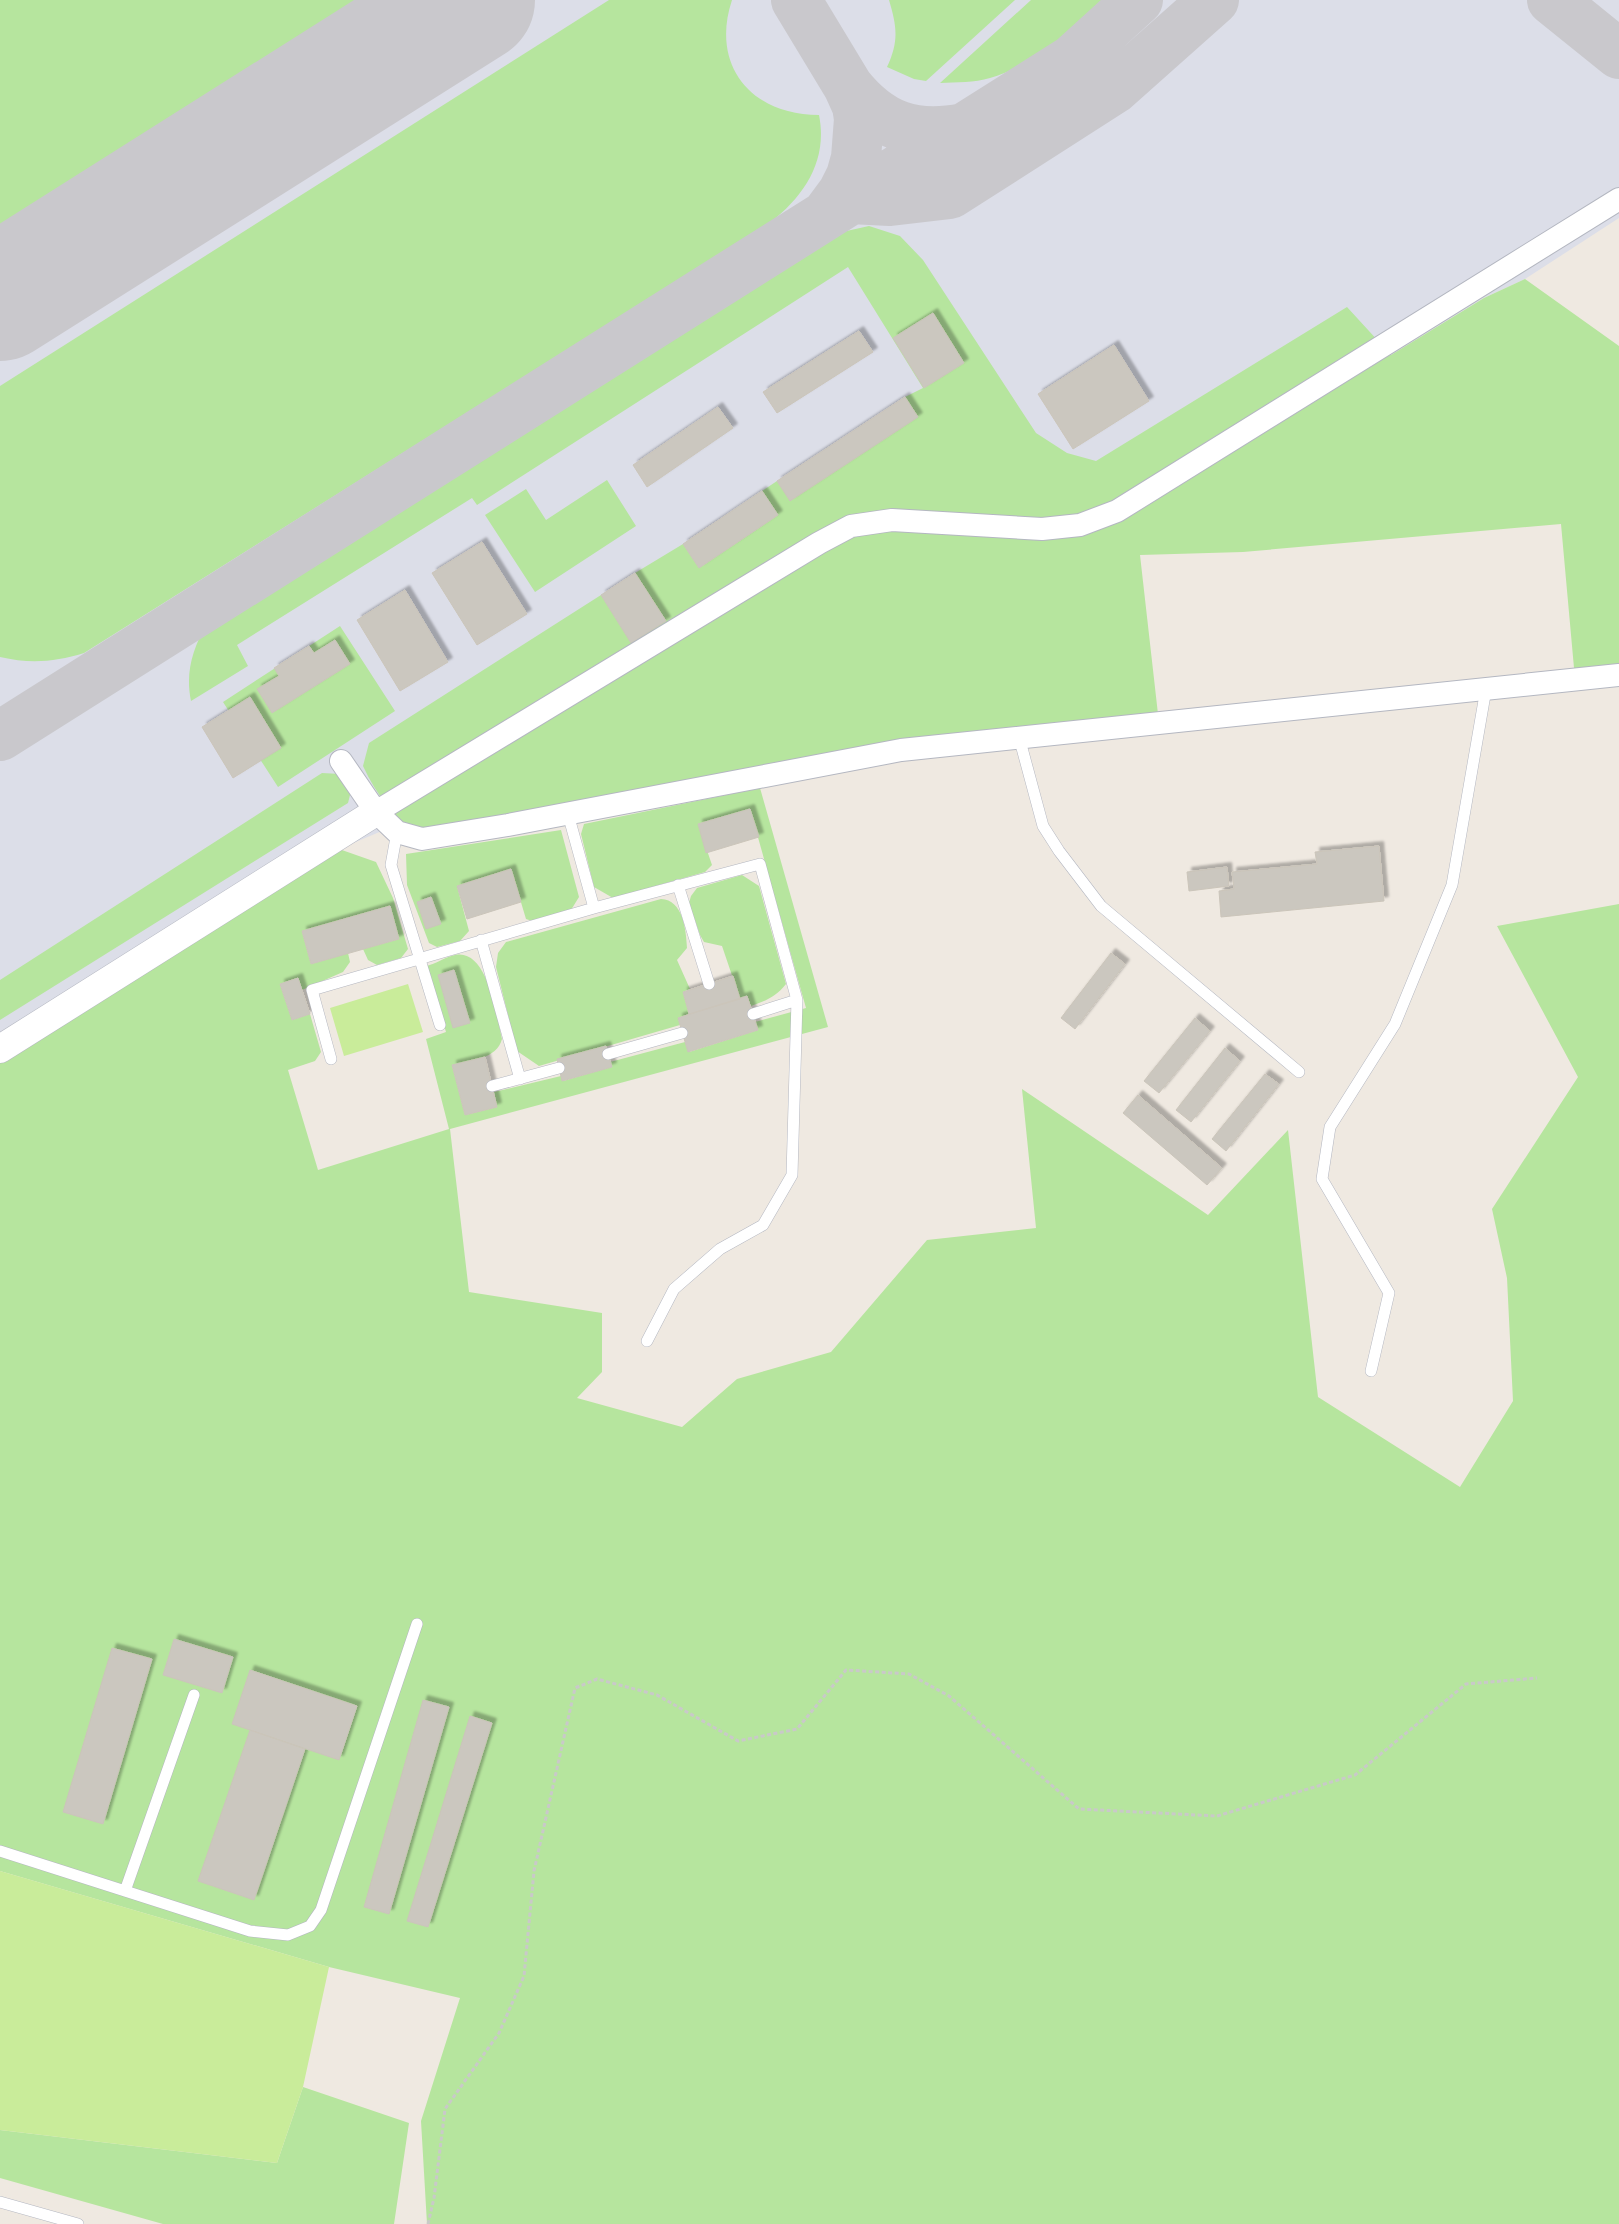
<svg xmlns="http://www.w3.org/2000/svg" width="1619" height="2224" font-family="'IBM Plex Sans',sans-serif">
	<defs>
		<filter id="shadow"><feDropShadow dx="4.5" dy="-4.5" stdDeviation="1" flood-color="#0004"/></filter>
	</defs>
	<rect width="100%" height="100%" fill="#efe9e1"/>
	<path fill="#dcdee8" d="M0 0H1619V218L1525 279 1484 298 1391 355 401 823 339 849 0 1062Z"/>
	<path fill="#b6e59e" d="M0 0H369L0 231Z
		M609 0H732C710 66 752 115 819 115 828 160 805 195 771 222L84 653C55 662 30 664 0 657V386Z
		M889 0H1015L926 81 914 79 887 67C899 41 897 27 889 0Z
		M1031 0H1105C1071 31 1036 65 990 78 974 83 957 82 940 83Z
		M869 226 900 236 923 260 1036 433 1067 453 1096 461 1347 307 1391 355 1484 298 1525 279 1619 346V675L1575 679 1561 524 1243 552 1140 555 1159 723 901 750 422 839C395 819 377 796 363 766L369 743 601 595 631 642 665 621 635 573 683 544 699 568 778 515 762 491 777 481 790 500 905 397 923 388 848 267 477 505 472 498 237 645 248 666 191 701C185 671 193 650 206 624L807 247 842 232Z
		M607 480 636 526 535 592 485 515 526 489 546 520Z
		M340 626 395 711 278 787 223 702Z
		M322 773 340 774 351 791 348 803 0 1020V980Z
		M760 788 828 1027 450 1129 469 1292 602 1313V1372L577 1398 682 1427 737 1379 831 1352 927 1240 1036 1228 1022 1089 1208 1215 1288 1130 1318 1397 1460 1487 1513 1401 1507 1278 1492 1209 1578 1077 1497 926 1619 904V2224H427L421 2121 460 1998 329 1967 0 1871V1062L339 849 376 862 393 898 408 949 401 958 377 965 368 960 363 949 399 939 390 906 302 931 311 964 348 953 350 962 343 972 302 990 298 978 280 984 292 1020 310 1014 321 1052 315 1061 288 1070 318 1170 449 1129 426 1039 446 1032 426 966C436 964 445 957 455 955 488 948 497 1017 502 1039 497 1059 470 1061 452 1065L465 1115 497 1107 494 1092 561 1076 563 1081 611 1067 610 1062 685 1042 689 1052 758 1030 755 1022 806 1008 750 809 698 824 712 865 705 872 613 898 594 887 581 834 584 824Z
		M561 830 579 897 571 910 532 921 526 919 511 869 457 886 469 931 460 941 437 947 429 943 407 885 406 854Z
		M742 875 759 886 786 984C776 997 765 1001 751 1006L747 996 740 999 722 946 704 942 700 935 689 903 691 896 697 888Z
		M661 899C683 900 686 929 687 948L677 960 690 989 683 992 689 1014 678 1018 680 1025 539 1066 517 1051 496 967 498 953 506 942Z
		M303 2087 409 2123 394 2224H163L0 2178V2130L277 2163Z"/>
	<path fill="#c9ec9a" d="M408 984 423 1032 344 1056 330 1008Z
		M0 1871 329 1967 303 2087 277 2163 0 2130Z"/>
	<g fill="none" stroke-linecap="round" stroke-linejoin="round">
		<path stroke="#c9c8cc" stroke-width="50" d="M796 0 848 86 857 106 859 119 856 158 851 176 843 192 826 215
			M1552 0 1619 54
			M848 86C880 126 914 138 964 128
			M851 199 890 201 950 194 1114 89 1214 0
			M0 736 1072 60 1138 0"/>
		<path stroke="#c9c8cc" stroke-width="126" d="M0 298 472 0"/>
	</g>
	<path fill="#cbc7bf" stroke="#cbc5ba" filter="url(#shadow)" d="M933 313 964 363 924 388 893 338Z
		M859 331 873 352 777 413 763 392Z
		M1114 345 1149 401 1073 449 1038 394Z
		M905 397 918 417 790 501 777 481Z
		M718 407 733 428 647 487 633 465Z
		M762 491 778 515 699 568 683 544Z
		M482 542 527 614 477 645 432 573Z
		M635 573 666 621 631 643 601 595Z
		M405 590 448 662 400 691 357 620Z
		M335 640 350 664 272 713 257 689 279 676 274 668 309 646 314 653Z
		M250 697 281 748 233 778 202 727Z
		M750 809 759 837 706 853 698 824Z
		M1379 846 1384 901 1221 917 1219 891 1234 889 1232 872 1317 864 1315 852Z
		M1227 867 1229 886 1189 891 1187 872Z
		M511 869 521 902 467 919 457 886Z
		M431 897 441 924 426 929 417 902Z
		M390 906 399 939 311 964 302 931Z
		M1111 953 1125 964 1075 1029 1061 1018Z
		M454 970 470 1023 453 1028 438 975Z
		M733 976 740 999 689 1014 683 992Z
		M298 978 310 1014 292 1020 280 984Z
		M747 996 758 1030 688 1052 678 1018Z
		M1195 1018 1210 1031 1159 1093 1144 1081Z
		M606 1046 612 1067 562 1081 557 1059Z
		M1225 1048 1240 1061 1191 1122 1176 1110Z
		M485 1057 497 1107 465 1115 452 1065Z
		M1265 1074 1279 1084 1226 1151 1212 1139Z
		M1138 1095 1222 1168 1207 1185 1123 1113Z
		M174 1639 233 1657 222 1693 163 1675Z
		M112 1648 152 1659 103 1824 63 1812Z
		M250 1670 357 1706 339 1760 232 1724Z
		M423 1700 449 1707 389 1914 364 1907Z
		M470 1716 492 1723 428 1927 407 1921Z
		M250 1730 305 1749 254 1900 198 1881Z"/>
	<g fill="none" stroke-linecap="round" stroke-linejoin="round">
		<defs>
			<path id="service" d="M1019 737 1043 826 1059 851 1101 906 1299 1072
				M568 814 594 908
				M397 832 391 865 440 1025
				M678 885 709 984
				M481 940 520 1079
				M608 1054 682 1033
				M331 1059 312 990 594 908 760 864 797 1000 753 1014
				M492 1086 559 1068
				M647 1341 674 1289 720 1249 763 1225 792 1175 797 1000
				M1371 1371 1389 1293 1322 1179 1330 1127 1395 1024 1452 885 1486 689
				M0 1851 250 1931 288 1935 310 1926 321 1910 417 1624
				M125 1891 194 1695
				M0 2202 78 2224"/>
			<path id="minor" d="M341 761 376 812 397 832 422 839 508 825 901 750 1619 675
				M376 812 819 543 851 526 892 520 1042 529 1080 525 1117 511 1619 199"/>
			<path id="tertiary" d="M0 1049 376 812"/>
		</defs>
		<use href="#service" stroke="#b4b7c1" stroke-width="12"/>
		<use href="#minor" stroke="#b4b7c1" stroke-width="24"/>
		<use href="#tertiary" stroke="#b4b7c1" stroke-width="29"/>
		<path stroke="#c9c9c9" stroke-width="3" stroke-dasharray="4 2.5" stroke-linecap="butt" d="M428 2224 434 2198 445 2109 499 2033 524 1976 534 1871 575 1688 597 1679 657 1695 738 1741 797 1729 846 1670 909 1674 949 1696 1079 1809 1217 1816 1355 1775 1466 1684 1537 1678"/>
		<use href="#service" stroke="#fff" stroke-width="11"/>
		<use href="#minor" stroke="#fff" stroke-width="22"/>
		<use href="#tertiary" stroke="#fff" stroke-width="28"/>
	</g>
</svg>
